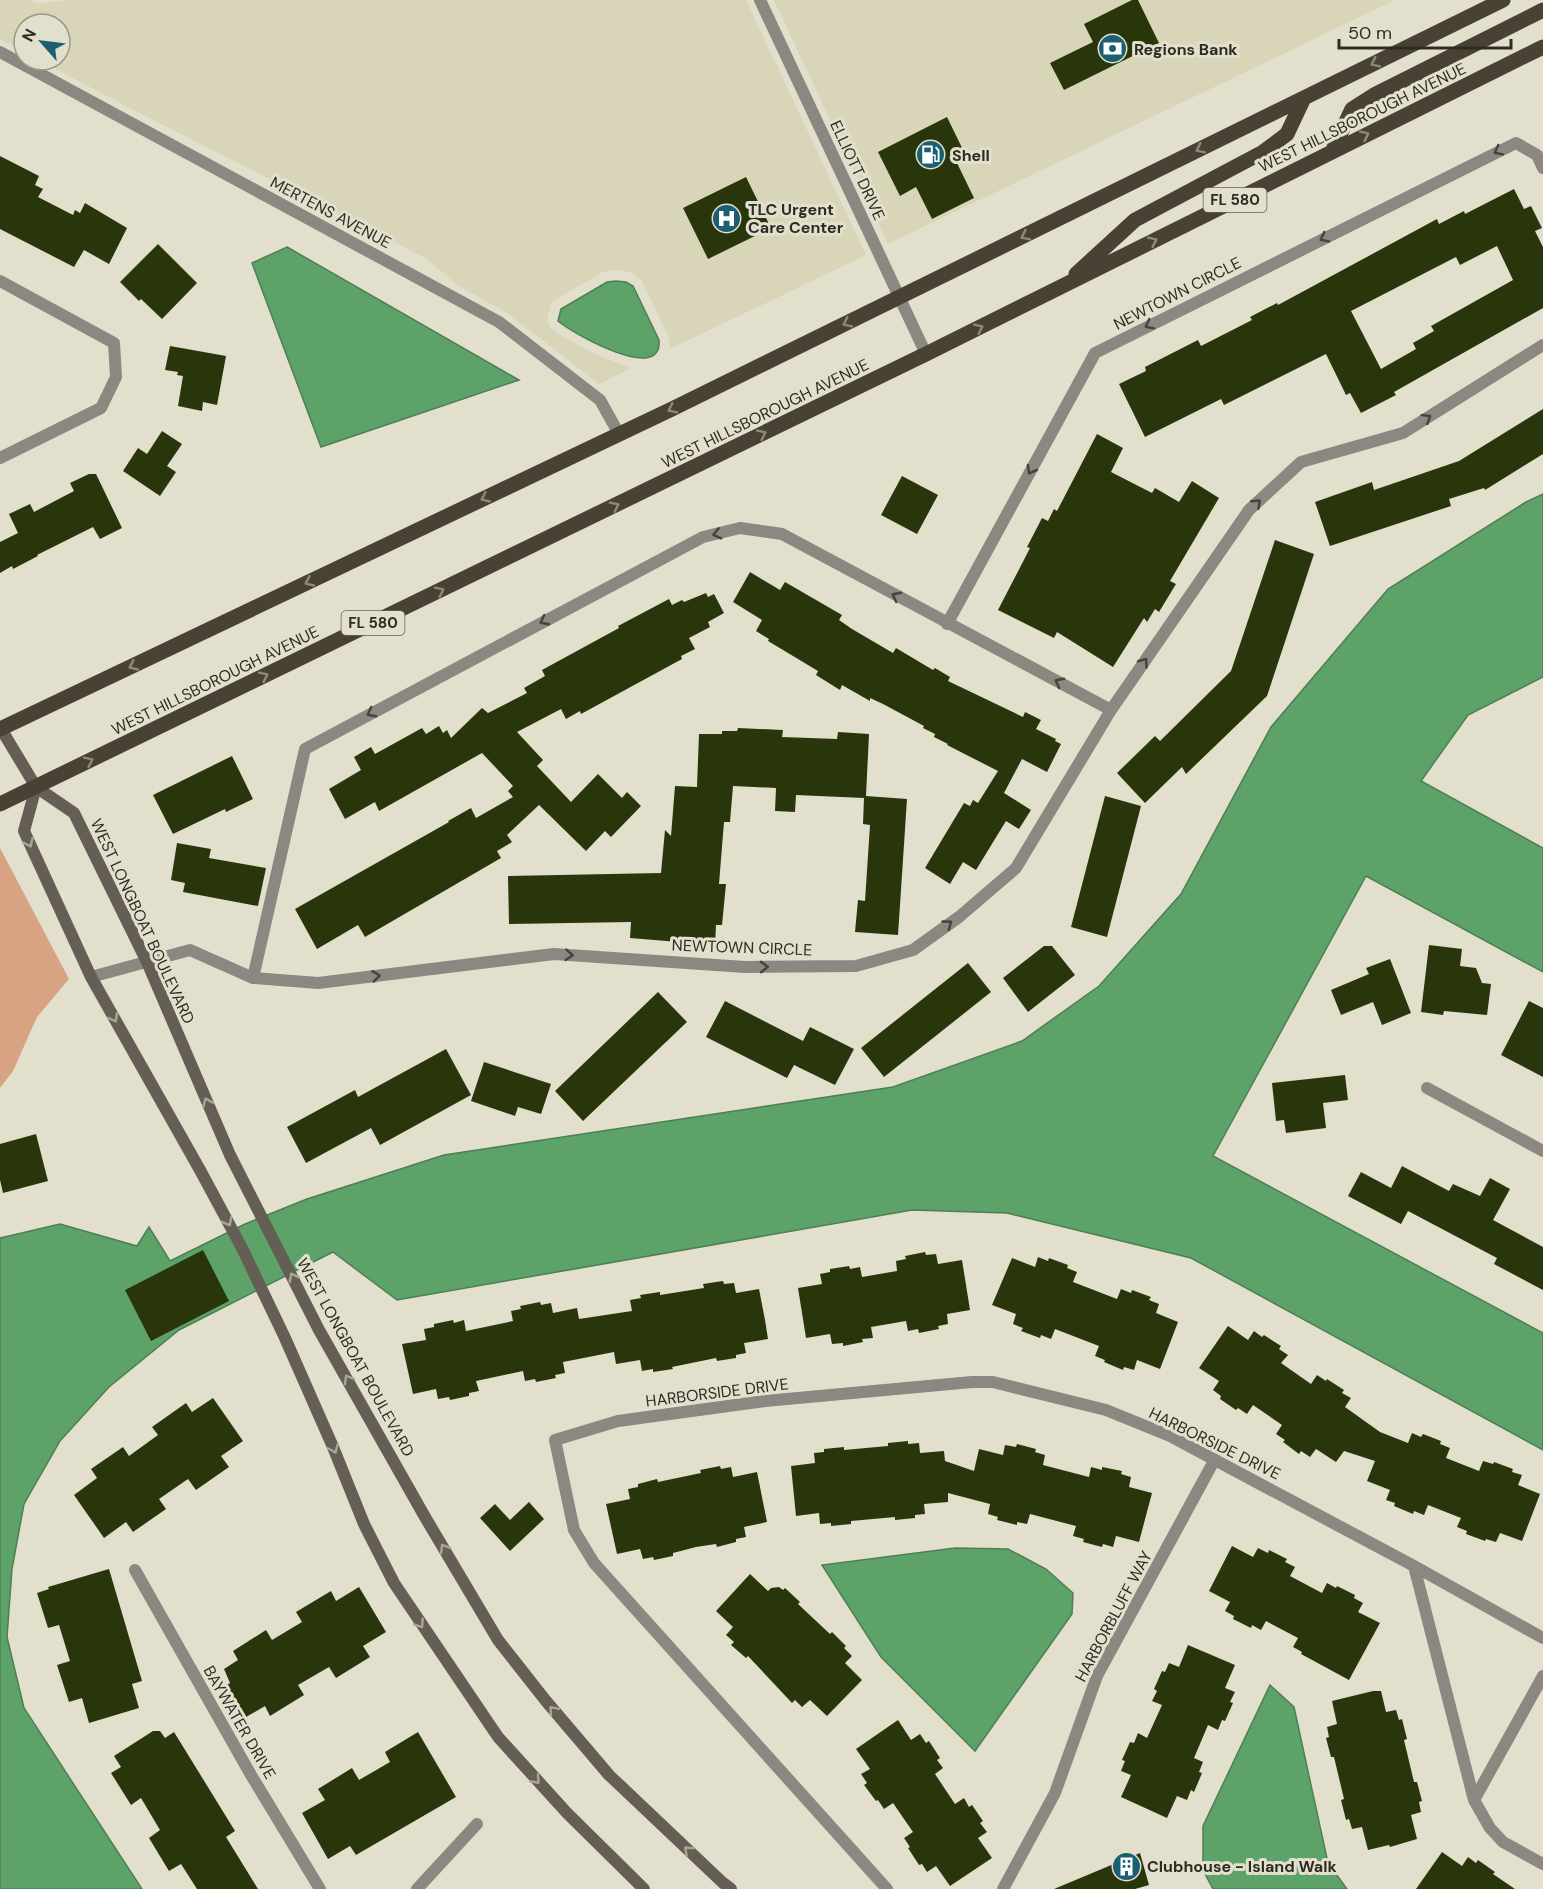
<svg xmlns="http://www.w3.org/2000/svg" width="1543" height="1889" font-family="'DM Sans',sans-serif">
	<rect width="100%" height="100%" fill="#e2e0cc"/>
	<path fill="#d9d5b9" d="M0 0H30L37 4 67 0H746L866 255 670 349 669 337 641 280 633 274 626 271 613 270 601 273 555 300 551 303 547 319 549 326 557 333 597 355 631 368 599 384 507 313 459 286 425 258 118 102 39 60H60V24H24V52L0 39Z
		M774 0H1395L888 244Z"/>
	<path fill="#d7a383" d="M0 848 69 979 37 1017 13 1071 0 1088Z"/>
	<path fill="#5ca269" stroke="#4e7f54" stroke-width="1.5" d="M287 247 519 380 321 447 252 263Z
		M616 281 626 282 633 286 659 340C663 385 572 333 558 321L561 309 607 282Z
		M1543 494V677L1468 715 1421 781 1543 848V972L1366 876 1213 1156 1543 1333V1450L1191 1258 1007 1213 912 1210 397 1300 333 1252 179 1330 109 1387 60 1441 24 1504 12 1569 7 1637 24 1708 142 1889H0V1238L60 1224 137 1246 149 1227 170 1261 245 1224 307 1199 444 1155 893 1087 1022 1041 1099 986 1181 894 1271 727 1388 589 1526 502Z
		M955 1548 1008 1549 1046 1569 1073 1593 1072 1614 975 1751 881 1657 822 1565Z
		M1270 1685 1294 1707 1328 1863 1347 1889H1213L1203 1870V1826Z"/>
	<path fill="#29360c" fill-rule="evenodd" d="M1132 0H1138L1159 43 1064 90 1050 63 1093 42 1084 24Z
		M947 117 967 158 957 163 974 198 932 219 916 187 900 196 878 152Z
		M0 156 39 176 35 185 43 189 38 197 73 215 75 210 80 213 85 203 127 228 109 264 84 250 74 267 0 229Z
		M746 177 771 228 708 259 683 208Z
		M1514 189 1524 209 1531 206 1542 228 1535 231 1543 247V308L1394 392 1396 395 1361 413 1350 393 1346 395 1326 354 1224 405 1221 399 1145 437 1119 384 1146 371 1145 367 1198 340 1201 346 1252 320 1250 317 1277 303 1278 305 1437 219 1439 224 1464 211 1465 214ZM1497 246 1513 280 1431 326 1434 331 1413 343 1416 349 1381 369 1351 311 1456 257 1460 265Z
		M158 244 197 283 162 319 141 299 139 301 120 282Z
		M170 346 226 356 217 405 203 402 202 411 178 406 183 376 177 375 178 372 165 370Z
		M1543 409V454L1485 490 1484 488 1449 499 1451 506 1330 546 1315 502 1372 482 1374 490 1459 461Z
		M162 431 182 444 167 466 176 472 160 496 123 471 138 448 147 454Z
		M1097 434 1123 448 1111 472 1152 493 1155 488 1179 502 1192 481 1219 498 1170 581 1176 584 1159 612 1155 609 1147 622 1144 618 1113 667 1057 632 1054 638 998 610 1030 548 1027 547 1042 518 1048 521 1054 509 1057 511Z
		M89 474H96L122 528 100 539 93 527 37 555 38 556 13 569 12 566 0 573V542L18 533 9 514 30 504 34 512 74 491 70 483Z
		M902 476 938 495 917 534 881 515Z
		M1275 540 1314 554 1267 696 1186 774 1182 767 1145 803 1117 773 1155 736 1160 741 1231 671Z
		M750 572 780 590 785 582 842 615 839 620 852 629 893 653 896 648 933 670 935 668 950 677 948 681 1023 717 1025 712 1041 720 1036 729 1056 739 1055 741 1061 744 1047 772 1022 759 1004 793 1031 810 1019 829 1006 821 976 870 963 862 950 884 925 868 964 803 970 806 973 800 978 803 998 771 947 745 948 744 934 737 935 734 923 728 924 726 883 704 870 698V701L842 685 840 690 816 675 818 671 768 641 769 639 756 631 762 620 733 602Z
		M706 593 708 597 714 594 724 613 708 622 710 627 689 638 695 649 681 656 682 659 581 714 580 711 566 719 561 709 517 732 543 760 537 766 571 802 598 774 622 798 627 792 641 806 611 837 605 831 586 851 539 805 507 835 512 842 497 851 501 858 365 937 358 925 317 949 295 909 449 822 448 821 471 808 476 818 513 797 508 791 513 786 482 753 379 811 375 802 345 819 329 789 361 770 354 757 371 747 375 754 422 728 426 734 439 726 443 733 447 730 451 738 482 708 488 713 527 693 524 688 545 676 542 670 619 628 618 626 669 599 672 605 682 600 684 602Z
		M738 728 783 730 782 737 837 739 838 732 869 734 866 796 907 799 898 935 855 932 858 900 865 901 870 825 863 824 864 798 796 795 795 812 775 811 776 788 733 786 730 822H724L719 884H726L722 925H716L715 945 630 938 631 922 509 924 508 876 661 873 665 830 671 836 675 786 697 787 699 734H722V731H737Z
		M232 756 253 799 226 812 225 809 173 834 153 795Z
		M1105 796 1141 806 1107 937 1071 927Z
		M177 843 211 849 209 858 266 868 258 906 183 892 185 883 171 880Z
		M1429 945 1462 949 1460 966 1476 968 1482 983 1491 984 1487 1015 1444 1011 1443 1015 1421 1012Z
		M1044 946H1052L1075 975 1028 1012 1003 978Z
		M1390 959 1411 1013 1382 1025 1373 1002 1341 1015 1331 990 1369 974 1366 968Z
		M968 963 991 992 884 1077 861 1048Z
		M658 992 687 1022 583 1121 555 1091Z
		M725 1001 803 1041 810 1027 854 1049 835 1085 794 1065 787 1078 706 1037Z
		M1529 1001 1543 1008V1077L1501 1055Z
		M446 1049 471 1095 380 1145 371 1128 306 1163 287 1127 355 1090 358 1097Z
		M484 1062 551 1084 541 1114 518 1107 515 1116 471 1101Z
		M1345 1075 1348 1100 1323 1103 1326 1128 1286 1133 1284 1120 1276 1121 1272 1083Z
		M36 1134 48 1181 3 1193 0 1180V1144Z
		M1402 1166 1449 1191 1453 1184 1480 1196 1490 1178 1510 1189 1493 1220 1543 1247V1290L1494 1264 1497 1258 1408 1211 1401 1224 1348 1196 1361 1172 1391 1188Z
		M203 1250 229 1301 151 1341 125 1290Z
		M925 1252 926 1255 936 1254 938 1264 962 1260 970 1310 947 1314 948 1324 938 1326 939 1329 919 1333 918 1329 908 1331 906 1321 871 1327 873 1338 862 1339 863 1342 843 1346V1343L832 1344 830 1334 806 1338 798 1288 822 1284 820 1274 830 1272V1269L849 1266 850 1269 860 1267 862 1277 897 1271 896 1261 906 1259 905 1256Z
		M1038 1257 1048 1261 1049 1258 1068 1265 1067 1268 1077 1272 1073 1282 1117 1299 1121 1289 1131 1293 1132 1290 1151 1297 1149 1300 1159 1304 1156 1313 1178 1322 1160 1369 1137 1360 1134 1370 1124 1367 1123 1370 1104 1362 1105 1360 1095 1356 1099 1346 1055 1329 1051 1339 1041 1335 1040 1338 1021 1331 1023 1328 1013 1324 1016 1314 992 1305 1012 1258 1035 1267Z
		M723 1281 724 1284 734 1283 736 1293 759 1289 765 1320 768 1339 744 1343 746 1353 736 1355V1358L717 1361 716 1358 672 1367 673 1369 653 1372V1369L642 1371 640 1360 616 1364 614 1352 563 1362 565 1373 555 1375 556 1378 536 1382 535 1379 525 1381 523 1371 476 1381 479 1391 469 1393V1396L450 1400 449 1397 438 1399 436 1389 413 1394 402 1344 426 1340 424 1329 434 1327V1324L453 1320 454 1323 464 1320 466 1331 513 1321 511 1311 521 1309 520 1306 540 1302 541 1305 551 1303 553 1313 577 1308 579 1319 632 1311 630 1300 641 1298 640 1295 660 1292V1295L704 1288 703 1284Z
		M1228 1326 1248 1340 1254 1331 1262 1337 1264 1335 1281 1346 1279 1349 1288 1355 1281 1363 1311 1384 1317 1375 1326 1381 1327 1379 1344 1390 1342 1393 1351 1398 1345 1407 1380 1432 1408 1443 1412 1433 1421 1437 1423 1434 1441 1441 1440 1444 1450 1448 1446 1458 1479 1471 1483 1461 1493 1464 1494 1462 1513 1469 1512 1472 1522 1475 1518 1485 1540 1494 1522 1541 1500 1533 1496 1542 1486 1539 1485 1541 1466 1534 1467 1531 1457 1527 1461 1518 1428 1505 1424 1515 1414 1511 1413 1514 1394 1506 1395 1503 1386 1500 1390 1490 1367 1481 1375 1461 1344 1451 1336 1462 1316 1449 1310 1457 1301 1451 1299 1454 1283 1442 1285 1440 1276 1434 1282 1425 1253 1405 1247 1414 1238 1408 1236 1410 1220 1399 1221 1396 1213 1390 1219 1381 1199 1368Z
		M213 1398 243 1441 221 1456 229 1467 196 1490 188 1479 159 1499 166 1509 133 1532 126 1522 104 1538 74 1495 97 1478 91 1469 123 1447 129 1456 158 1435 152 1427 186 1403 192 1412Z
		M908 1441V1444L919 1443 920 1453 944 1451 945 1461 974 1471 979 1449 1003 1455 1005 1445 1016 1447 1017 1444 1036 1449 1035 1452 1045 1455 1043 1465 1089 1477 1091 1467 1102 1470V1467L1122 1471 1121 1474 1131 1477 1129 1487 1152 1493 1139 1542 1116 1536 1113 1547 1103 1544 1102 1547 1083 1542 1084 1539 1073 1536 1076 1526 1030 1514 1027 1524 1017 1522V1525L997 1520 998 1517 988 1514 990 1504 948 1493V1502L924 1504 925 1514 915 1515V1518L895 1520V1517L851 1521V1524L831 1526V1523L820 1524 819 1513 796 1516 791 1466 815 1463 814 1453 824 1452V1449L844 1447V1450L888 1446V1443Z
		M720 1466 721 1469 731 1467 733 1477 757 1472 767 1522 744 1527 746 1537 736 1539V1542L717 1547 716 1544 696 1547 673 1553V1556L654 1560 653 1557 643 1559 640 1549 617 1554 606 1504 630 1499 628 1489 638 1487V1484L657 1479 658 1482 701 1473 700 1470Z
		M529 1502 544 1519 510 1551 480 1518 495 1504 510 1520Z
		M1232 1546 1253 1557 1258 1548 1268 1553 1269 1550 1287 1559 1285 1562 1295 1567 1290 1576 1322 1593 1327 1583 1336 1588 1337 1586 1355 1595 1354 1598 1363 1603 1358 1612 1380 1623 1349 1680 1301 1654 1302 1652 1293 1647 1298 1638 1266 1621 1261 1630 1252 1625 1251 1628 1233 1619 1234 1616 1225 1611 1230 1602 1209 1591Z
		M109 1569 142 1681 132 1684 139 1708 89 1723 82 1698 69 1702 57 1665 70 1661 59 1625 48 1628 37 1593 49 1589 48 1587Z
		M750 1574 768 1591 771 1588 779 1587 783 1590 785 1588 800 1602 798 1604 830 1634 832 1632 846 1646 844 1648 852 1656 845 1663 862 1680 827 1716 810 1700 802 1707 795 1700 792 1703 748 1656 746 1658 731 1645 734 1642 726 1635 733 1627 716 1611Z
		M359 1587 386 1632 363 1646 370 1657 336 1678 329 1667 298 1685 304 1695 270 1716 265 1706 241 1720 222 1688 230 1683 224 1669 238 1660 233 1651 266 1630 272 1640 302 1622 296 1612 331 1591 336 1601Z
		M1188 1645 1235 1665 1225 1688 1235 1692 1230 1702 1233 1703 1225 1721 1222 1720 1218 1730 1208 1725 1194 1758 1203 1762 1199 1772 1202 1773 1194 1792 1191 1790 1187 1800 1177 1796 1167 1818 1121 1797 1131 1775 1121 1771 1125 1761 1122 1760 1130 1742 1134 1743 1138 1733 1147 1738 1162 1705 1152 1701 1157 1691 1154 1689 1162 1671 1165 1672 1169 1663 1179 1667Z
		M1373 1691H1381L1386 1712 1396 1710 1399 1720 1402 1719 1407 1739 1404 1740 1414 1782H1417L1422 1801 1419 1802 1421 1812 1411 1815 1417 1839 1390 1847 1389 1845 1368 1850 1362 1827 1352 1829 1349 1819 1346 1820 1341 1800 1344 1799 1334 1757H1331L1326 1738 1329 1737 1327 1727 1337 1724 1332 1701Z
		M898 1720 911 1740 920 1734 926 1743 929 1741 940 1758 937 1760 943 1768 935 1774 955 1804 964 1798 969 1807 972 1805 983 1821 980 1823 987 1832 978 1838 992 1858 950 1886 936 1866 927 1872 922 1864 919 1865 908 1848 910 1847 904 1838 913 1832 893 1803 884 1809 878 1800 876 1801 864 1785 867 1783 861 1774 870 1769 856 1749Z
		M153 1731H160L165 1738 174 1732 235 1831 226 1837 258 1889H197L181 1864 169 1871 149 1838 160 1830 141 1798 131 1805 111 1773 121 1767 114 1756Z
		M418 1732 456 1797 356 1855 350 1846 328 1859 302 1813 325 1800 318 1789 352 1768 359 1780 390 1762 385 1752Z
		M1442 1852 1462 1866 1468 1857 1476 1863 1478 1860 1495 1872 1493 1874 1515 1889H1416Z
		M1140 1853 1149 1885 1135 1889H1054Z"/>
	<g fill="none" stroke-linecap="round" stroke-linejoin="round">
		<path stroke="#8c8780" stroke-width="12" d="M760 0 926 354
			M0 52 499 322 600 400 619 434
			M0 281 114 343 116 377 101 408 0 458
			M947 624 1095 353 1516 143 1537 155 1543 168
			M91 977 190 950 253 978 305 749 703 537 740 528 782 534 1111 710
			M253 978 318 983 554 954 745 967 856 966 913 950 959 917 1016 868 1111 710 1249 510 1301 462 1403 433 1543 345
			M1427 1088 1543 1151
			M1414 1566 1474 1800
			M135 1570 251 1775 320 1889
			M1543 1676 1474 1800 1490 1828 1503 1842 1543 1864
			M417 1889 477 1824
			M887 1889 594 1563 574 1530 555 1440 618 1421 765 1401 972 1382H993L1106 1410 1170 1436 1414 1566 1543 1638
			M1003 1889 1055 1793 1097 1676 1215 1459"/>
		<path stroke="#655e54" stroke-width="12" d="M0 727 36 787 74 813 147 962 230 1155 319 1330 425 1517 498 1640 546 1701 609 1775 722 1882 731 1889
			M36 787 24 831 91 977 200 1170 242 1248 285 1338 333 1447 364 1524 394 1583 498 1737 567 1813 644 1889"/>
		<path stroke="#4a4135" stroke-width="15" d="M1332 152 1352 109 1374 95 1543 10
			M1076 274 1135 220 1263 152 1287 134 1304 98
			M0 729 672 409 1503 0
			M0 804 926 354 1543 47"/>
	</g>
	<defs><path id="oneway-chevron" d="M-2-3.5L2.5 0L-2 3.5" fill="none" stroke-width="1.6" stroke-linecap="round" stroke-linejoin="round" transform="scale(1.5)"/></defs>
	<g stroke="#8e8979">
		<use href="#oneway-chevron" transform="translate(1375 63) rotate(154)"/>
		<use href="#oneway-chevron" transform="translate(1365 135) rotate(-26)"/>
		<use href="#oneway-chevron" transform="translate(1200 149) rotate(154)"/>
		<use href="#oneway-chevron" transform="translate(1025 236) rotate(154)"/>
		<use href="#oneway-chevron" transform="translate(1153 241) rotate(-26)"/>
		<use href="#oneway-chevron" transform="translate(847 323) rotate(154)"/>
		<use href="#oneway-chevron" transform="translate(979 328) rotate(-26)"/>
		<use href="#oneway-chevron" transform="translate(672 409) rotate(154)"/>
		<use href="#oneway-chevron" transform="translate(762 434) rotate(-26)"/>
		<use href="#oneway-chevron" transform="translate(485 498) rotate(155)"/>
		<use href="#oneway-chevron" transform="translate(615 506) rotate(-26)"/>
		<use href="#oneway-chevron" transform="translate(309 582) rotate(155)"/>
		<use href="#oneway-chevron" transform="translate(440 591) rotate(-26)"/>
		<use href="#oneway-chevron" transform="translate(133 666) rotate(155)"/>
		<use href="#oneway-chevron" transform="translate(264 676) rotate(-26)"/>
		<use href="#oneway-chevron" transform="translate(89 761) rotate(-26)"/>
	</g>
	<g stroke="#45433b">
		<use href="#oneway-chevron" transform="translate(1498 151) rotate(153)"/>
		<use href="#oneway-chevron" transform="translate(1324 238) rotate(153)"/>
		<use href="#oneway-chevron" transform="translate(1149 325) rotate(153)"/>
		<use href="#oneway-chevron" transform="translate(1427 418) rotate(-32)"/>
		<use href="#oneway-chevron" transform="translate(1031 470) rotate(119)"/>
		<use href="#oneway-chevron" transform="translate(1257 503) rotate(-43)"/>
		<use href="#oneway-chevron" transform="translate(717 534) rotate(167)"/>
		<use href="#oneway-chevron" transform="translate(896 596) rotate(-152)"/>
		<use href="#oneway-chevron" transform="translate(544 621) rotate(152)"/>
		<use href="#oneway-chevron" transform="translate(1144 662) rotate(-55)"/>
		<use href="#oneway-chevron" transform="translate(1059 682) rotate(-152)"/>
		<use href="#oneway-chevron" transform="translate(371 713) rotate(152)"/>
		<use href="#oneway-chevron" transform="translate(948 924) rotate(-36)"/>
		<use href="#oneway-chevron" transform="translate(569 955) rotate(4)"/>
		<use href="#oneway-chevron" transform="translate(764 967) rotate(-1)"/>
		<use href="#oneway-chevron" transform="translate(376 976) rotate(-7)"/>
	</g>
	<g stroke="#aaa696">
		<use href="#oneway-chevron" transform="translate(29 843) rotate(65)"/>
		<use href="#oneway-chevron" transform="translate(114 1018) rotate(61)"/>
		<use href="#oneway-chevron" transform="translate(207 1102) rotate(-113)"/>
		<use href="#oneway-chevron" transform="translate(228 1222) rotate(62)"/>
		<use href="#oneway-chevron" transform="translate(293 1277) rotate(-117)"/>
		<use href="#oneway-chevron" transform="translate(348 1379) rotate(-120)"/>
		<use href="#oneway-chevron" transform="translate(334 1449) rotate(67)"/>
		<use href="#oneway-chevron" transform="translate(444 1548) rotate(-121)"/>
		<use href="#oneway-chevron" transform="translate(420 1624) rotate(57)"/>
		<use href="#oneway-chevron" transform="translate(553 1710) rotate(-130)"/>
		<use href="#oneway-chevron" transform="translate(536 1780) rotate(48)"/>
		<use href="#oneway-chevron" transform="translate(688 1850) rotate(-137)"/>
	</g>
	<defs>
		<symbol id="bank-disc" viewBox="-11 -11 22 22"><circle r="9.5" fill="#1b6072" stroke="#e2e0cc"/><path d="M-6-4H6V4H-6ZM0-2.3a2.3 2.3 0 1 0 0 4.6a2.3 2.3 0 1 0 0-4.6Z" fill="#fff"/></symbol>
		<symbol id="fuel-disc" viewBox="-11 -11 22 22"><circle r="9.5" fill="#1b6072" stroke="#e2e0cc"/><path d="M-5.5-6h7V0h2V4h1.3V-2.5L3-4.5l.8-.8L6-3V5H2.5V1h-1V6h-7ZM-4.2-4.7v3.2H.2V-4.7Z" fill="#fff"/></symbol>
		<symbol id="hospital-disc" viewBox="-11 -11 22 22"><circle r="9.5" fill="#1b6072" stroke="#e2e0cc"/><path d="M-5-5h3v3.5h4V-5h3V5h-3V1.5h-4V5h-3Z" fill="#fff"/></symbol>
		<symbol id="building-disc" viewBox="-11 -11 22 22"><circle r="9.5" fill="#1b6072" stroke="#e2e0cc"/><path d="M-4-6H4V6H1V3H-1V6H-4ZM-2.5-4.3h1.7v1.8h-1.7ZM.8-4.3h1.7v1.8H.8ZM-2.5-1h1.7V.8h-1.7ZM.8-1h1.7V.8H.8Z" fill="#fff"/></symbol>
	</defs>
	<g fill-rule="evenodd">
		<use href="#bank-disc" x="1096" y="32" width="33" height="33"/>
		<use href="#fuel-disc" x="914" y="138" width="33" height="33"/>
		<use href="#hospital-disc" x="710" y="202" width="33" height="33"/>
		<use href="#building-disc" x="1110" y="1850" width="33" height="33"/>
	</g>
	<g text-anchor="middle" stroke-width="6" stroke-linejoin="round" paint-order="stroke">
		<g fill="#e2e0cc" stroke="#636256" stroke-width="1.5">
			<rect x="1203.5" y="188" width="63" height="24" rx="4.5"/>
			<rect x="341.5" y="611" width="63" height="24" rx="4.5"/>
		</g>
		<g font-size="15" font-weight="bold" fill="#2d2c24">
			<text x="1235" y="205">FL 580</text>
			<text x="373" y="628">FL 580</text>
		</g>
		<g font-size="16" font-weight="bold" fill="#2d2c24" stroke="#e2e0cc" text-anchor="start">
			<text x="1134" y="55">Regions Bank</text>
			<text x="952" y="161">Shell</text>
			<text x="748" y="215">TLC Urgent<tspan x="748" dy="18">Care Center</tspan></text>
			<text x="1147" y="1872">Clubhouse - Island Walk</text>
		</g>
		<g font-size="16" fill="#2d2c24" stroke="#e2e0cc">
			<text transform="translate(1362 117) rotate(-26)" y="6">WEST HILLSBOROUGH AVENUE</text>
			<text transform="translate(858 170) rotate(65)" y="6">ELLIOTT DRIVE</text>
			<text transform="translate(331 212) rotate(28)" y="6">MERTENS AVENUE</text>
			<text transform="translate(1177 293) rotate(-27)" y="6">NEWTOWN CIRCLE</text>
			<text transform="translate(765 413) rotate(-26)" y="6">WEST HILLSBOROUGH AVENUE</text>
			<text transform="translate(215 680) rotate(-26)" y="6">WEST HILLSBOROUGH AVENUE</text>
			<text transform="translate(143 921) rotate(65)" y="6">WEST LONGBOAT BOULEVARD</text>
			<text transform="translate(742 947) rotate(2)" y="6">NEWTOWN CIRCLE</text>
			<text transform="translate(356 1357) rotate(61)" y="6">WEST LONGBOAT BOULEVARD</text>
			<text transform="translate(717 1392) rotate(-7)" y="6">HARBORSIDE DRIVE</text>
			<text transform="translate(1215 1443) rotate(26)" y="6">HARBORSIDE DRIVE</text>
			<text transform="translate(1113 1616) rotate(-62)" y="6">HARBORBLUFF WAY</text>
			<text transform="translate(240 1722) rotate(60)" y="6">BAYWATER DRIVE</text>
		</g>
	</g>
	<g transform="translate(42 42) rotate(298)"><circle r="28" fill="#e2e0cc" stroke="#9a9889" stroke-width="1.5"/>
	<path d="M0-4.5L10 22L0 15L-10 22Z" fill="#1b6072"/>
	<text y="-9" font-size="16" font-weight="bold" text-anchor="middle" fill="#2d2c24">N</text>
	</g>
	<path d="M1339 39v9h172v-9" fill="none" stroke="#2d2c24" stroke-width="3"/>
	<text x="1348" y="39" font-size="18" fill="#2d2c24" stroke="#e2e0cc" stroke-width="4.5" paint-order="stroke">50 m</text>
</svg>
